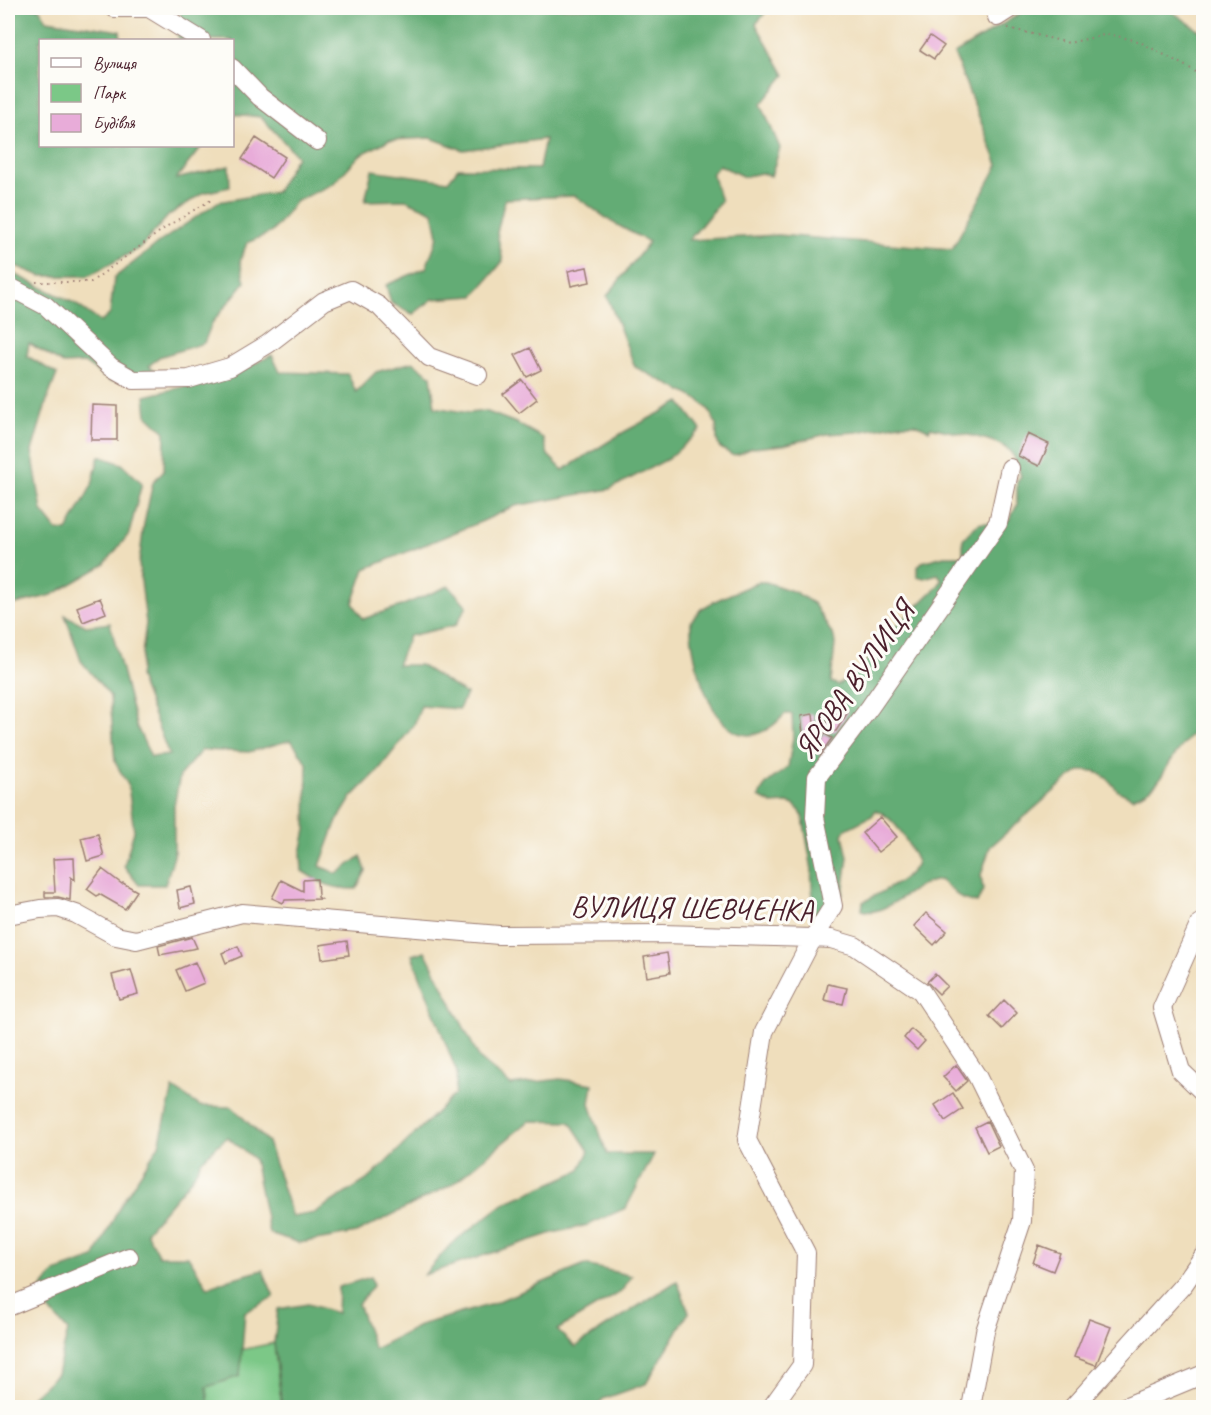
<svg xmlns="http://www.w3.org/2000/svg" width="1211" height="1415" font-family="Caveat,sans-serif">
	<rect width="100%" height="100%" fill="#fdfcf7"/>
	<filter id="ink" filterUnits="userSpaceOnUse"><feTurbulence type="fractalNoise" baseFrequency=".0167" numOctaves="2"/><feDisplacementMap in="SourceGraphic" scale="12" xChannelSelector="R" yChannelSelector="G"/><feConvolveMatrix kernelMatrix="1 2 1 2 8 2 1 2 1" color-interpolation-filters="sRGB"/></filter>
	<filter id="wash" filterUnits="userSpaceOnUse"><feTurbulence type="fractalNoise" baseFrequency=".008" numOctaves="4" result="noise"/><feDisplacementMap in="SourceGraphic" scale="24" xChannelSelector="R" yChannelSelector="G"/><feGaussianBlur stdDeviation="1.35" result="paint"/><feColorMatrix in="noise" values="0 0 0 0 0 0 0 0 0 0 0 0 0 0 0 0 0 1.4 0 .05"/><feComposite in="paint" operator="in"/></filter>
	<g filter="url(#wash)">
		<rect width="100%" height="100%" fill="#efdebc"/>
		<path fill="#7bc887" stroke="#627459" stroke-width="1.5" d="M274 1343 282 1407 9 1408 99 1380Z"/>
		<path fill="#64ac74" stroke="#576650" stroke-width="1.5" d="M8 8H39L47 20 120 31 121 40H40V146H202L176 179 229 166 230 187 203 193 169 215 140 248 88 276H41L8 263Z
			M181 8H769L756 24 785 75 761 104 780 148 771 176 761 173 744 177 719 165 712 174 721 201 689 240 778 235 952 249 998 165 954 54 1029 8H1167L1203 33V721C1194 732 1184 743 1175 755 1158 778 1162 787 1132 798L1118 791 1108 779 1095 771H1080L1068 779 990 847 981 875 983 890 977 903 962 899 940 880C934 881 927 882 922 885 906 893 879 918 862 910L863 902C878 893 913 879 917 862 908 843 897 819 876 810L872 816 846 829 843 835 848 857 843 894 822 915H815C814 902 810 881 812 870L803 818 800 811 794 805 787 803 772 804 759 797C763 782 777 777 788 767L793 737 792 714H785C778 721 770 730 759 733 712 750 689 652 691 621L701 609 715 601 758 582H766L795 592 814 604 834 637 835 644 831 682 838 685 863 666 881 641 938 586 942 580 938 574 924 578 917 576V568L922 562 944 556H960L963 555V539C968 534 975 524 982 523 995 522 998 528 1010 519L1017 505V481L1021 476C1018 469 1017 460 1012 454 1001 437 950 433 931 427L929 430 915 424H900L857 432 827 434 783 445 752 448 739 454 732 455 719 447 717 439 716 424 709 410 699 400 635 367 607 296 649 242 612 222 575 196 505 199 497 233 503 261 474 296 433 299 413 314 391 303 386 285 426 268 438 236 433 212 406 200 365 201 372 170 448 181 458 168 539 169 545 139 463 150 431 138 389 140 360 155 333 184 296 201 272 232 247 243 240 261 245 282 212 323 204 343 159 357 149 366 162 376 140 380 110 381 84 363 63 364 29 343 27 356 57 374 47 400 32 451 42 511 57 530 67 531 92 485 99 456 122 464 142 483 129 534 104 565 52 595 8 606V271L74 303 101 322 110 314 114 278 161 241 218 202 276 192 297 156 261 117 233 114 232 40H180L177 34Z
			M272 355 280 372 348 374 356 392 376 372 413 362 431 376 435 407 469 413 485 411 516 423 543 438 548 455 563 470 624 432 680 402 701 430 668 459 610 489 515 506 483 521 365 569 353 603 363 619 401 606 449 586 467 606 456 625 409 636 397 665H420L466 694 459 709 421 706 414 725 377 772 352 797 336 823 320 866 337 874 361 856 366 871 356 889C332 889 322 884 302 871L301 853 306 830 307 763 291 740 249 752 202 750 180 775 174 806V856L165 885H139L124 866 134 831 128 785 115 762 110 696 81 661 65 615 86 626 110 623 136 725 151 757 169 755 139 677 146 623 139 564 144 524 153 482 164 470 165 432 147 415 145 396 232 375Z
			M425 951 480 1059 511 1085 560 1079 593 1084 590 1104 607 1154H654L626 1208 588 1225 553 1233 424 1275 451 1244 505 1203 579 1171 589 1151 570 1122 529 1121 453 1184 356 1233 299 1243 269 1233 254 1159 227 1137 202 1160 192 1178 146 1232 159 1256H188L208 1288 230 1279 263 1270 274 1297 245 1312 240 1376 207 1387 209 1407 20 1408 57 1374 68 1331 36 1295 55 1272 94 1258 121 1204 159 1145 173 1088 200 1106 232 1107 268 1142 292 1217 314 1213 370 1178 455 1094 457 1073 412 955Z
			M585 1265 632 1276 621 1292 557 1330 575 1347 677 1281 689 1312 646 1384 603 1399 596 1407H282L274 1343 278 1309 308 1304 337 1313 338 1287 371 1277 373 1286 358 1304 374 1349 423 1324 489 1305Z"/>
		<g id="blocks">
			<path fill="#e8acd9" d="M930 36 944 46 934 59 920 50Z
				M256 138 285 157 271 178 242 159Z
				M587 267 590 282 571 286 568 271Z
				M530 348 541 370 527 377 515 355Z
				M522 380 537 399 519 413 503 394Z
				M92 405 117 406V440H91Z
				M1028 434 1049 444 1039 466 1018 456Z
				M100 598 106 613 83 622 77 607Z
				M838 705 848 712 836 731 820 732Z
				M813 714 815 732 803 734 801 716Z
				M824 733 832 738 820 755 813 751Z
				M880 817 897 837 878 852 862 833Z
				M98 834 104 856 87 861 81 838Z
				M74 858 75 880 71 877 70 900 58 897H45V892H55L53 859Z
				M102 869 122 884 123 883 137 891 125 909 99 894 97 896 87 889Z
				M317 879 318 897 321 899 285 900 283 903 272 898 281 880 303 891V880Z
				M191 887 195 904 180 908 177 890Z
				M926 913 947 931 934 945 914 926Z
				M192 937 197 948 160 955 158 946Z
				M347 941 349 955 322 959 320 945Z
				M238 946 242 956 226 963 222 953Z
				M667 953 670 973 647 977 644 957Z
				M195 962 204 983 185 991 176 970Z
				M131 970 138 994 119 999 112 975Z
				M935 974 947 986 939 994 927 982Z
				M828 984 847 988 843 1004 824 1000Z
				M1004 1000 1017 1013 1002 1029 989 1016Z
				M911 1029 925 1041 917 1050 904 1038Z
				M956 1065 967 1081 956 1091 943 1077Z
				M953 1093 963 1109 945 1121 935 1105Z
				M987 1121 999 1146 987 1152 975 1127Z
				M1039 1245 1060 1253 1053 1271 1033 1263Z
				M1089 1319 1111 1327 1096 1365 1074 1357Z"/>
		</g>
	</g>
	<g filter="url(#ink)">
		<use href="#blocks" fill-opacity="0" stroke="#9c7e74" stroke-width="1.5"/>
		<g fill="none" stroke-linecap="round" stroke-linejoin="round">
			<defs>
				<path id="minor" d="M114 8H149L201 40
					M997 17 1011 8
					M232 68 260 97 317 141
					M8 286 46 306 111 367 134 380 189 379 230 367 268 344 324 301 351 290 379 306 429 357 478 375
					M8 915 40 909 58 908 76 914 116 936 136 940 242 913 499 935 662 934 813 938 831 939 855 946 921 991 977 1076 1024 1171 1022 1221 985 1331 971 1408
					M1200 923 1162 1008 1181 1071 1204 1093
					M8 1307 129 1257
					M771 1408 802 1365 806 1253 747 1140 764 1032 813 938 833 906 815 817 817 777 870 707 998 523 1010 468
					M1072 1408 1184 1284 1204 1255
					M1122 1408 1204 1374"/>
			</defs>
			<use href="#minor" stroke="#9c7e74" stroke-width="20"/>
			<path stroke="#9c7e74" stroke-width="2" stroke-dasharray="1.5 4.5" stroke-linecap="butt" d="M1008 28 1069 43 1108 34 1138 41 1193 70 1204 78
				M36 282H91L169 225 211 200"/>
			<use href="#minor" stroke="#fff" stroke-width="18"/>
		</g>
	</g>
	<g text-anchor="middle" stroke-width="6" stroke-linejoin="round" paint-order="stroke">
		<g font-size="30" fill="#4a1f2b" stroke="#fdfcf7">
			<text transform="translate(854 680) rotate(-55)" y="10">ЯРОВА ВУЛИЦЯ</text>
			<text transform="translate(692 908) rotate(1)" y="10">ВУЛИЦЯ ШЕВЧЕНКА</text>
		</g>
	</g>
	<rect width="1211" height="1415" fill="none" stroke="#fdfcf7" stroke-width="30"/>
	<rect x="39" y="39" width="195" height="108" fill="#fdfcf7" stroke="#b5a4a5" stroke-width="1.5"/>
	<rect x="51" y="58" width="30" height="9" fill="#ffffff" stroke="#b5a4a5" stroke-width="1.5"/>
	<text x="93" y="69" font-size="18" fill="#4a1f2b">Вулиця</text>
	<rect x="51" y="84" width="30" height="18" fill="#7bc887" stroke="#b5a4a5" stroke-width="1.5"/>
	<text x="93" y="99" font-size="18" fill="#4a1f2b">Парк</text>
	<rect x="51" y="114" width="30" height="18" fill="#e8acd9" stroke="#b5a4a5" stroke-width="1.5"/>
	<text x="93" y="129" font-size="18" fill="#4a1f2b">Будівля</text>
</svg>
